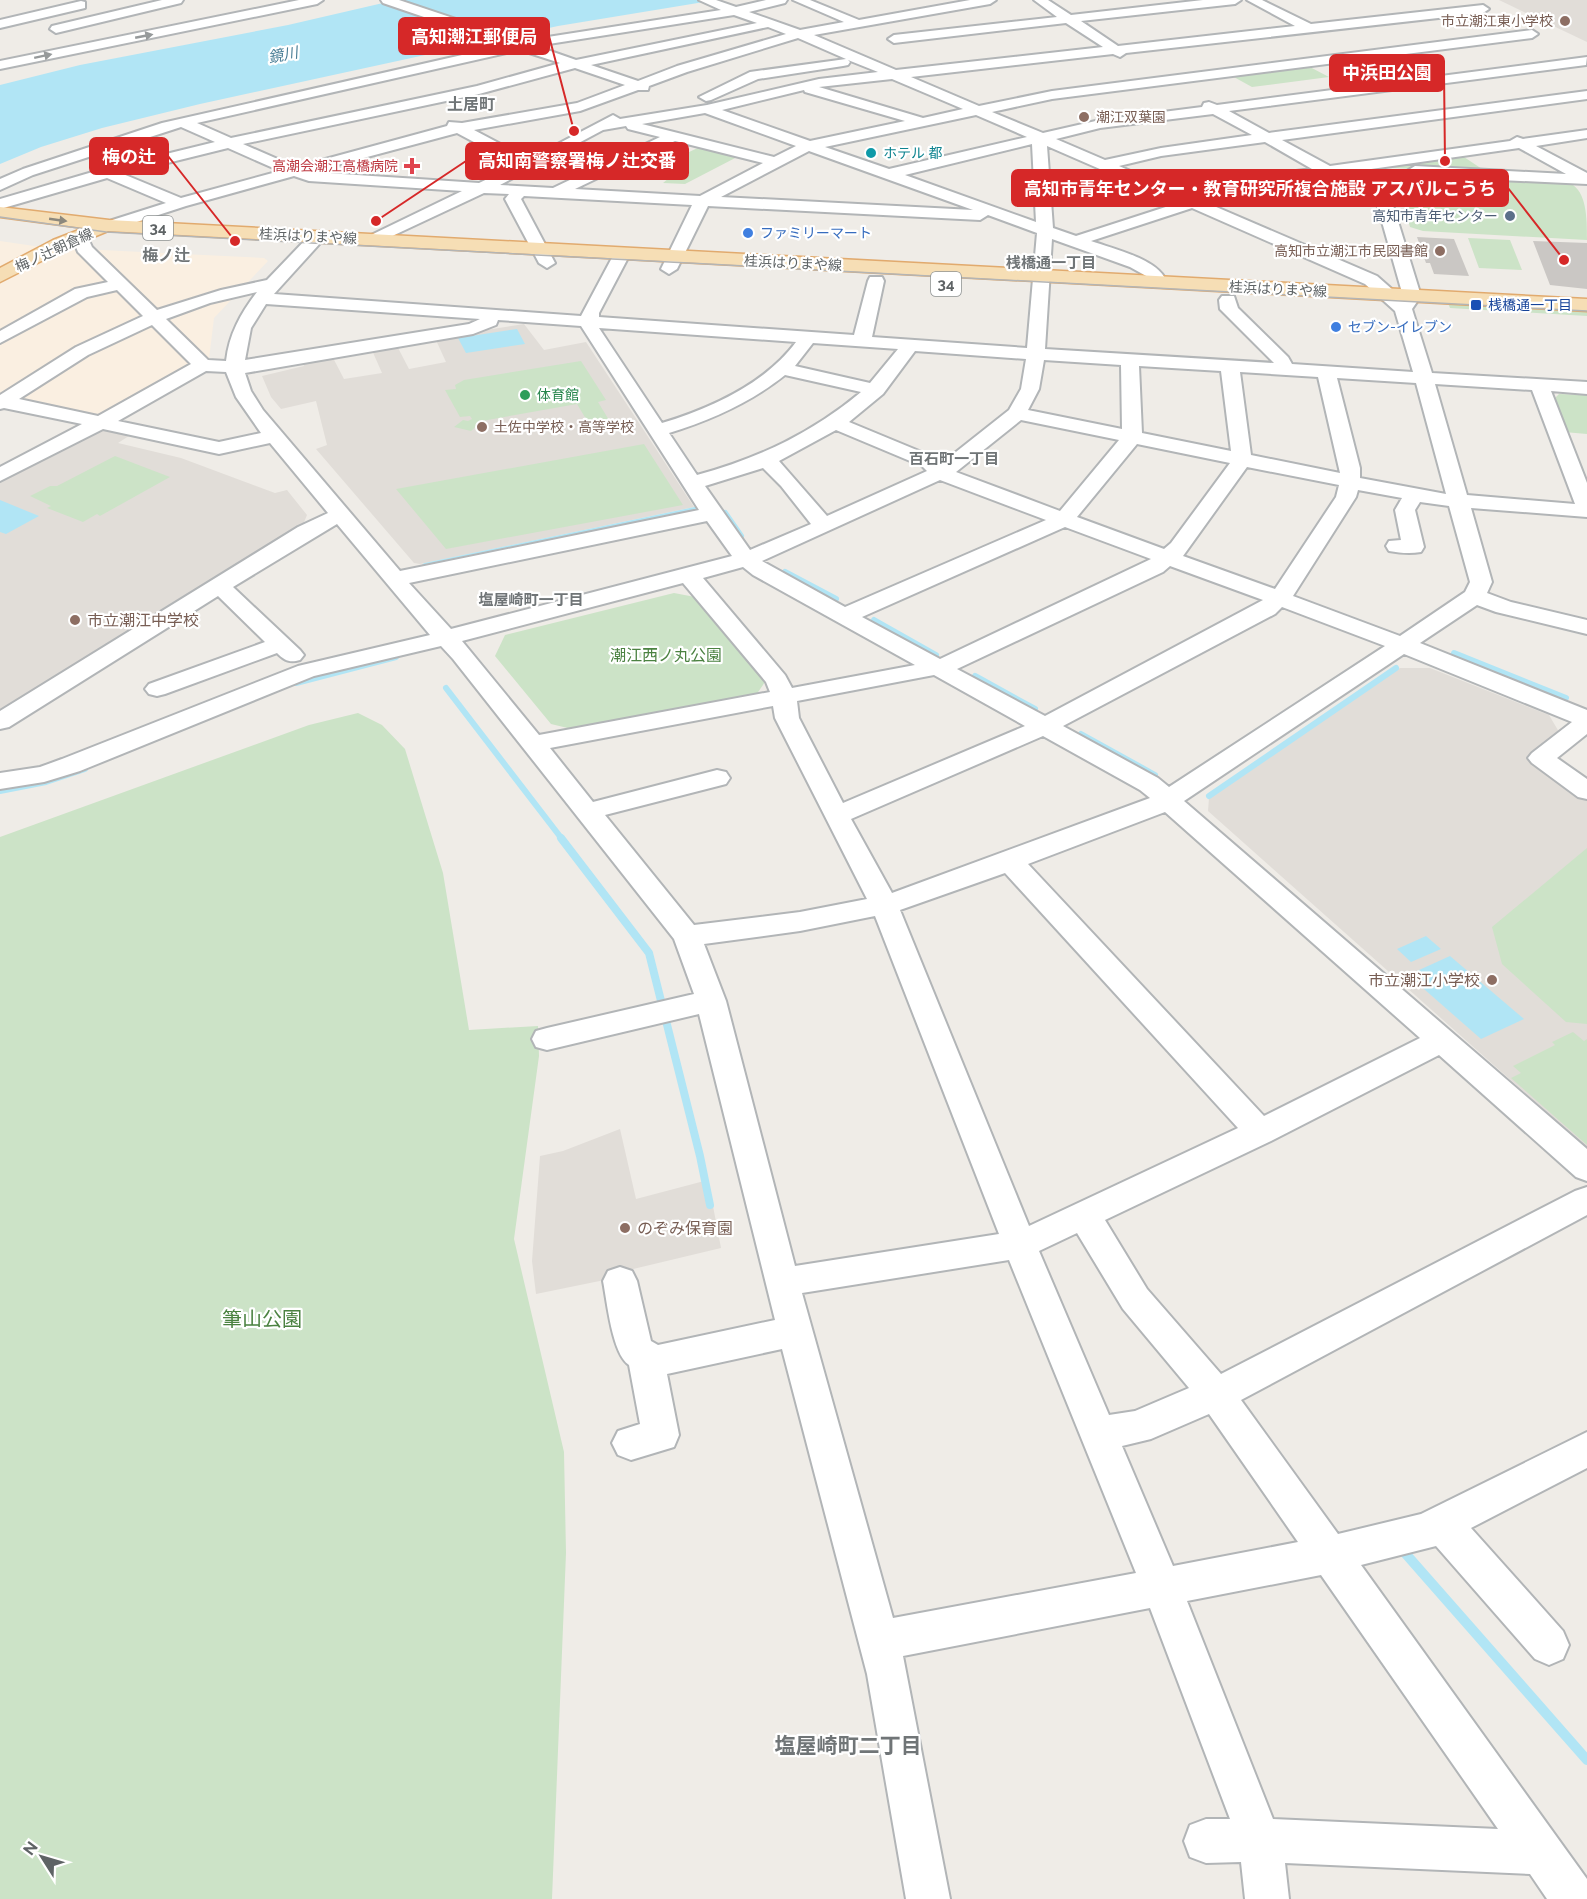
<svg xmlns="http://www.w3.org/2000/svg" width="1587" height="1899" font-family="Raleway,'Noto Sans JP',sans-serif">
	<rect width="100%" height="100%" fill="#efece7"/>
	<path fill="#faefe1" d="M0 241 41 247 264 258 268 261 214 318 209 359 85 426 0 408Z"/>
	<path fill="#e1ddd8" d="M1499 0H1587V42Z
		M524 324 544 350 586 342 694 507 420 564 414 563 316 449 327 445 316 401 281 409 271 397 262 376 304 366 301 359 331 354 344 379 382 373 371 348 396 344 409 369 446 362 435 338Z
		M116 430 132 434 118 443 181 458 275 493 287 490 307 515 302 527 0 714V481L94 432Z
		M1400 668H1430L1549 715 1559 732 1527 756 1587 799V1148L1208 811 1209 798Z
		M620 1129 636 1199 708 1180 721 1248 629 1270V1275L536 1294 532 1261 540 1156 563 1151Z"/>
	<path fill="#cce3c7" d="M1308 66 1329 77 1252 87 1232 76Z
		M702 146 739 156 685 184 663 183 669 178 646 172Z
		M1461 155 1488 173 1379 167Z
		M1406 175 1570 183C1587 192 1587 218 1587 240L1423 231 1410 227 1396 178Z
		M1468 238 1510 240 1522 270 1479 268Z
		M1448 303 1587 310V316L1450 308Z
		M581 361 606 400 598 402 609 420 589 424 577 404 482 421 471 431 454 427 463 420 468 421 472 419 470 416 460 417 445 390 456 389 455 385 464 380Z
		M1559 394 1587 395V434L1564 432 1553 400Z
		M644 444 683 505 446 549 396 489Z
		M115 456 170 477 100 516 97 514 83 522 47 508 51 506 30 496 50 486H57Z
		M674 593 695 597 765 682 754 698 576 730 551 724 495 656 505 635Z
		M358 713 382 725 405 749 443 873 469 1030 538 1026 539 1056 514 1239 564 1452 566 1553 552 1899H0V837L309 725Z
		M1587 848V1024L1566 1022 1502 964 1492 927Z
		M1573 1032 1584 1041 1587 1039V1145L1511 1078 1521 1073 1513 1066 1555 1045 1552 1042Z"/>
	<path fill="#b1e5f5" d="M396 0H716L558 26 200 104 102 128 41 147 0 164V85L80 65 288 25Z
		M517 329 525 344 466 353 458 338Z
		M0 500 39 516 6 534 0 532Z
		M1426 936 1441 949 1411 962 1397 949Z
		M1450 956 1524 1019 1481 1039 1408 975Z"/>
	<g fill="none" stroke-linecap="round" stroke-linejoin="round">
		<path stroke="#b1e5f5" stroke-width="6" d="M725 513 741 536
			M425 566 695 510
			M785 572 836 599
			M874 620 936 655
			M1454 653 1566 698
			M975 676 1035 709
			M296 683 396 657
			M446 688 562 839
			M1081 734 1155 775
			M0 791 46 782 85 769
			M1209 796 1396 668"/>
		<path stroke="#b1e5f5" stroke-width="8" d="M561 838 649 953 700 1156 710 1205"/>
		<path stroke="#b1e5f5" stroke-width="10" d="M1405 1553 1587 1760"/>
	</g>
	<path fill="#cac7c4" d="M1417 237 1454 239 1469 276 1434 274 1430 263H1426Z
		M1533 241 1587 243V289L1550 285Z"/>
	<g fill="none" stroke-linecap="round" stroke-linejoin="round">
		<defs>
			<path id="minor" d="M162 0H183L181 3 56 33 50 29 52 26Z
				M299 0H323L317 4 0 69V61Z
				M381 0H399L522 41 721 10 699 0H716L736 7 766 0H787L785 3 749 12 800 30 844 22 793 0H810L859 20 970 0H996L990 4 814 35 896 70 1103 47 1066 23 894 43 888 39 894 35 1057 17 1034 0H1048L1071 15 1203 0H1241L1235 4 1081 21 1118 46 1295 26 1247 0H1262L1311 24 1483 5 1489 9 1483 13 1126 53 1120 57 1113 54 911 77 979 106 1052 91 1532 30 1538 34 1532 38 1052 99 992 112 1043 133 1100 120 1202 107 1204 103 1209 102 1217 105 1587 57 1586 65 1229 111 1269 133 1587 91V99L1282 140 1330 166 1510 141 1517 137 1523 139 1587 130V138L1536 146 1587 173V184L1415 176 1407 171 1415 166 1566 174 1519 148 1343 173 1392 202 1421 296 1412 309 1432 373 1587 382V394L1551 391 1587 483V517L1471 508 1492 582 1487 593 1511 602 1587 620V634L1496 612 1477 605 1420 643 1587 710V734L1557 758 1587 779V799L1578 797 1532 763 1528 758 1532 753 1572 722 1404 654 1184 801 1587 1149V1181L1576 1177 1439 1055 1271 1141 1105 1220 1147 1289 1221 1374 1575 1191 1587 1187V1215L1241 1400 1338 1534 1421 1514 1587 1432V1468L1471 1528 1563 1631 1569 1645 1563 1659 1549 1665 1535 1659 1436 1546 1361 1565 1587 1879V1899H1547L1530 1874 1285 1863 1289 1899H1245L1241 1862 1206 1863 1190 1857 1184 1841 1190 1825 1206 1819H1230L1150 1608 903 1656 950 1899H906L867 1674 782 1349 667 1374 679 1435 674 1447 631 1460 618 1455 612 1443 618 1431 640 1424 629 1365C612 1354 607 1301 603 1281L608 1271 620 1267 632 1271 637 1281 651 1341 658 1345 775 1320 699 1014 547 1050 536 1047 532 1039 536 1031 547 1028 694 994 674 939 453 659 441 646 314 676 80 771 44 782 0 789V773L40 767 62 759 298 666 430 635 337 524 233 587 300 650 304 655 300 660C290 663 285 661 277 653L165 694 157 696 149 694 145 689 149 684 265 642 218 596 9 727 0 729V711L298 527 328 513 270 443 219 454 103 429 0 481V467L82 424 4 408 0 409V395L76 347 143 316 117 290 87 297 0 343V331L75 289 108 282 78 252 72 237 74 234H86L92 247 157 310 221 290 267 280 311 234H323L325 237 323 240 274 294 581 316 614 254 622 249 630 254 599 313V317L854 335 868 281 870 277H882L884 281 872 337 1027 348 1037 233 988 215 980 220 708 206 677 269 669 274 661 269 692 205 524 196 521 199 555 263 547 268 539 263 505 199 509 194 484 193 373 245 365 240 367 237 462 191 309 181 294 176 186 206 109 231 103 229 101 226 103 223 166 203 107 178 0 209V199L96 171 98 168H109L215 142 181 127 33 175 0 190V179L23 169 162 123 506 45 383 3ZM734 15 757 23 576 60 536 46ZM768 27 786 34 677 66 638 81 591 65ZM798 38 846 59 750 72 699 97 706 101 711 100 758 79 843 66 848 65 850 62 848 60 878 72 819 79 707 105 620 119 613 115 529 159 474 130 580 111 638 90H648L649 86 687 72ZM520 50 560 63 477 86 231 138 197 123ZM575 68 625 85 577 103 462 123 449 122 447 126 296 167 243 144 479 94ZM892 79 963 109 923 118 819 87ZM804 90 805 92 905 121 810 141 722 110ZM705 113 796 146 774 157 642 124ZM1213 114 1252 135 1161 148 1105 160 1056 139 1100 128ZM976 115 1027 137 889 169 825 147ZM626 126 628 129 660 137 553 188 500 185 603 130ZM457 133 517 165 479 183 311 172ZM675 141 763 163 700 196 575 189ZM1265 142 1312 169 1263 175 1193 198 1119 166 1161 156ZM1032 144 1036 222 905 175ZM1047 146 1178 203 1076 236 1053 228ZM228 148 280 171 181 198 123 174ZM809 151 973 210 721 197ZM1325 176 1377 204 1403 296 1402 298 1377 276 1207 203 1265 184ZM1192 208 1365 284 1395 311 1413 372 1292 364 1288 357 1238 308 1234 296H1222L1219 300 1220 309 1274 363 1045 349 1052 239 1130 267 1148 277 1152 287H1164L1167 283C1160 259 1113 249 1091 241ZM257 292C241 313 229 334 226 361L208 360 166 319 210 303ZM266 304 480 319 469 324 245 360 251 328ZM498 320 581 326 699 510 400 571 263 410 251 391 245 373 473 334 496 325ZM152 325 191 364 98 416 19 399 88 355ZM599 328 796 342C765 384 711 408 662 423ZM813 343 898 349 870 383 795 366ZM915 351 1026 359 1021 389 1009 410 942 463 936 458 849 422 883 394ZM1044 360 1121 365 1122 429 1028 410 1039 389ZM1139 366 1221 371 1231 451 1142 433ZM206 371 226 372 236 397 261 433 219 442 118 421ZM1240 372 1318 377 1340 473 1251 455ZM785 375 861 392C812 433 759 458 697 475L669 433C711 420 750 403 785 375ZM1337 378 1416 383 1446 494 1360 478V468ZM1435 384 1532 390 1575 504 1467 495ZM1021 420 1119 440 1060 511 956 472ZM836 430 922 466 927 471 827 516 779 461ZM1137 444 1230 463 1171 543 1164 549 1077 517ZM1247 467 1339 485 1336 497 1275 589 1183 556ZM763 468 781 486 811 524 750 550 705 486ZM940 480 1046 520 845 607 762 561ZM1358 490 1402 498 1395 510 1401 540 1389 541 1386 546 1389 551C1400 553 1410 554 1421 552L1424 547 1415 510 1420 502 1449 506 1470 582 1465 592 1400 636 1293 596 1356 497ZM707 521 732 556 451 629 409 583ZM1065 527 1151 559 940 659 862 617ZM1170 566 1263 600 1045 716 957 669 1163 572ZM743 567 753 575 915 665 792 688 785 675 703 578ZM683 583 766 682 770 692 539 735 462 641ZM1282 607 1385 646 1169 787 1158 778 1063 726 1275 614ZM934 675 1025 726 843 803 799 718 797 701ZM773 706 775 718 867 899 800 912 694 925 605 815 726 784 730 778 726 772 717 770 593 802 550 748ZM1043 736 1140 790 1150 798 892 893 851 819ZM1165 812 1420 1038 1264 1116 1028 864ZM1005 873 1238 1128 1029 1226 900 910ZM875 916 999 1234 795 1266 726 1001 704 944 800 931ZM1077 1233 1123 1309 1189 1388 1135 1411 1109 1415 1039 1251ZM1009 1260 1136 1573 893 1618 802 1293ZM1209 1414 1298 1542 1173 1566 1122 1446 1151 1439ZM1321 1575 1498 1829 1273 1819 1187 1601Z
				M81 1 85 2V8L0 28V20Z"/>
			<path id="major" d="M0 207 109 220 1587 299V311L108 231 67 248 0 282V268L53 240 84 228 0 217Z"/>
		</defs>
		<use href="#minor" stroke="#b2b5b7" stroke-width="4"/>
		<use href="#major" stroke="#e1aa6e" stroke-width="3"/>
		<use href="#minor" fill="#fff" fill-rule="evenodd"/>
		<use href="#major" fill="#f6deb5" fill-rule="evenodd"/>
		<path stroke="#b4b5b5" stroke-width="1.5" d="M0 217 106 232 1587 311"/>
	</g>
	<defs><path id="oneway-solid" d="M-6-.8H1V-3.2L6.5 0L1 3.2V.8H-6Z" transform="scale(1.5)"/></defs>
	<g fill="#969a9b">
		<use href="#oneway-solid" transform="translate(144 36) rotate(-11)"/>
		<use href="#oneway-solid" transform="translate(43 56) rotate(-12)"/>
	</g>
	<use fill="#8c887d" href="#oneway-solid" transform="translate(58 220) rotate(8)"/>
	<g fill="#8d6e63" stroke="#fff" stroke-width="2">
		<circle cx="1565" cy="21" r="6"/>
		<circle cx="1084" cy="117" r="6"/>
		<circle cx="1440" cy="251" r="6"/>
		<circle cx="482" cy="427" r="6"/>
		<circle cx="75" cy="620" r="6"/>
		<circle cx="1492" cy="980" r="6"/>
		<circle cx="625" cy="1228" r="6"/>
	</g>
	<circle fill="#0f9aa8" stroke="#fff" stroke-width="2" cx="871" cy="153" r="6"/>
	<path fill="#e0444e" stroke="#fff" stroke-width="2" d="M409 157h6v6h6v6h-6v6h-6v-6h-6v-6h6z"/>
	<circle fill="#5c6f8a" stroke="#fff" stroke-width="2" cx="1510" cy="216" r="6"/>
	<g fill="#3f7fe0" stroke="#fff" stroke-width="2">
		<circle cx="748" cy="233" r="6"/>
		<circle cx="1336" cy="327" r="6"/>
	</g>
	<rect fill="#1a4fb4" stroke="#fff" stroke-width="2" x="1470" y="299" width="12" height="12" rx="3"/>
	<circle fill="#2e9e5b" stroke="#fff" stroke-width="2" cx="525" cy="395" r="6"/>
	<g text-anchor="middle" stroke-width="4.5" stroke-linejoin="round" paint-order="stroke">
		<g font-size="14" fill="#785e54" stroke="#fff" text-anchor="end">
			<text x="1553" y="26">市立潮江東小学校</text>
			<text x="1096" y="122" text-anchor="start">潮江双葉園</text>
			<text x="1428" y="256">高知市立潮江市民図書館</text>
			<text x="494" y="432" text-anchor="start">土佐中学校・高等学校</text>
		</g>
		<g font-size="14" fill="#0d838f" stroke="#fff" text-anchor="start">
			<text x="883" y="158">ホテル 都</text>
		</g>
		<g font-size="14" fill="#be3a42" stroke="#fff" text-anchor="end">
			<text x="398" y="171">高潮会潮江高橋病院</text>
		</g>
		<g font-size="14" fill="#4e5e75" stroke="#fff" text-anchor="end">
			<text x="1498" y="221">高知市青年センター</text>
		</g>
		<g font-size="14" fill="#366cbe" stroke="#fff" text-anchor="start">
			<text x="760" y="238">ファミリーマート</text>
			<text x="1348" y="332">セブン-イレブン</text>
		</g>
		<g font-size="14" fill="#5e6365" stroke="#fff">
			<text transform="translate(308 236) rotate(3)" y="5">桂浜はりまや線</text>
			<text transform="translate(54 250) rotate(-25)" y="5">梅ノ辻朝倉線</text>
			<text transform="translate(793 263) rotate(3)" y="5">桂浜はりまや線</text>
			<text transform="translate(1278 289) rotate(3)" y="5">桂浜はりまや線</text>
		</g>
		<g font-size="14" fill="#164399" stroke="#fff" text-anchor="start">
			<text x="1488" y="310">桟橋通一丁目</text>
		</g>
		<g font-size="14" fill="#27864d" stroke="#fff" text-anchor="start">
			<text x="537" y="400">体育館</text>
		</g>
		<g font-size="15" font-style="italic" fill="#487d95" stroke="#fff">
			<text transform="translate(283 55) rotate(-11)" y="5">鏡川</text>
		</g>
		<g fill="#fff" stroke="#8e9293" stroke-width="1.5">
			<rect x="143" y="216" width="30" height="24" rx="4.5"/>
			<rect x="931" y="272" width="30" height="24" rx="4.5"/>
		</g>
		<g font-size="15" font-weight="bold" fill="#5e6365">
			<text x="158" y="233">34</text>
			<text x="946" y="289">34</text>
		</g>
		<g font-size="15" font-weight="bold" fill="#707577" stroke="#fff">
			<text x="1051" y="268">桟橋通一丁目</text>
			<text x="954" y="464">百石町一丁目</text>
			<text x="531" y="605">塩屋崎町一丁目</text>
		</g>
		<g font-size="16" font-weight="bold" fill="#707577" stroke="#fff">
			<text x="471" y="110">土居町</text>
			<text x="166" y="261">梅ノ辻</text>
		</g>
		<g font-size="16" fill="#785e54" stroke="#fff" text-anchor="start">
			<text x="87" y="626">市立潮江中学校</text>
			<text x="1480" y="986" text-anchor="end">市立潮江小学校</text>
			<text x="637" y="1234">のぞみ保育園</text>
		</g>
		<g font-size="16" fill="#4b8241" stroke="#fff">
			<text x="666" y="661">潮江西ノ丸公園</text>
		</g>
		<g font-size="20" fill="#4b8241" stroke="#fff">
			<text x="262" y="1326">筆山公園</text>
		</g>
		<g font-size="21" font-weight="bold" fill="#707577" stroke="#fff">
			<text x="848" y="1753">塩屋崎町二丁目</text>
		</g>
	</g>
	<path fill="none" stroke="#d62828" stroke-width="2" d="M574 131L549 36M1445 161L1444 73M235 241L168 156M376 221L466 161M1564 260L1508 188"/>
	<g fill="#d62828" stroke="#fff" stroke-width="2">
		<circle cx="574" cy="131" r="6"/>
		<circle cx="1445" cy="161" r="6"/>
		<circle cx="235" cy="241" r="6"/>
		<circle cx="376" cy="221" r="6"/>
		<circle cx="1564" cy="260" r="6"/>
	</g>
	<g fill="#d62828" stroke="#d62828" stroke-width="2">
		<rect x="399" y="18" width="150" height="36" rx="6"/>
		<rect x="1330" y="55" width="114" height="36" rx="6"/>
		<rect x="90" y="138" width="78" height="36" rx="6"/>
		<rect x="466" y="143" width="222" height="36" rx="6"/>
		<rect x="1012" y="170" width="496" height="36" rx="6"/>
	</g>
	<g font-size="18" text-anchor="middle" font-weight="bold" fill="#fff">
		<text x="474" y="43">高知潮江郵便局</text>
		<text x="1387" y="79">中浜田公園</text>
		<text x="129" y="163">梅の辻</text>
		<text x="577" y="167">高知南警察署梅ノ辻交番</text>
		<text x="1260" y="195">高知市青年センター・教育研究所複合施設 アスパルこうち</text>
	</g>
	<g transform="translate(42 1857) rotate(307)" stroke="#ffffff" stroke-width="4.5" paint-order="stroke">
	<path d="M0-4.5L10 22L0 15L-10 22Z" fill="#5e6365"/>
	<text y="-9" font-size="16" font-weight="bold" text-anchor="middle" fill="#5e6365">N</text>
	</g>
</svg>
